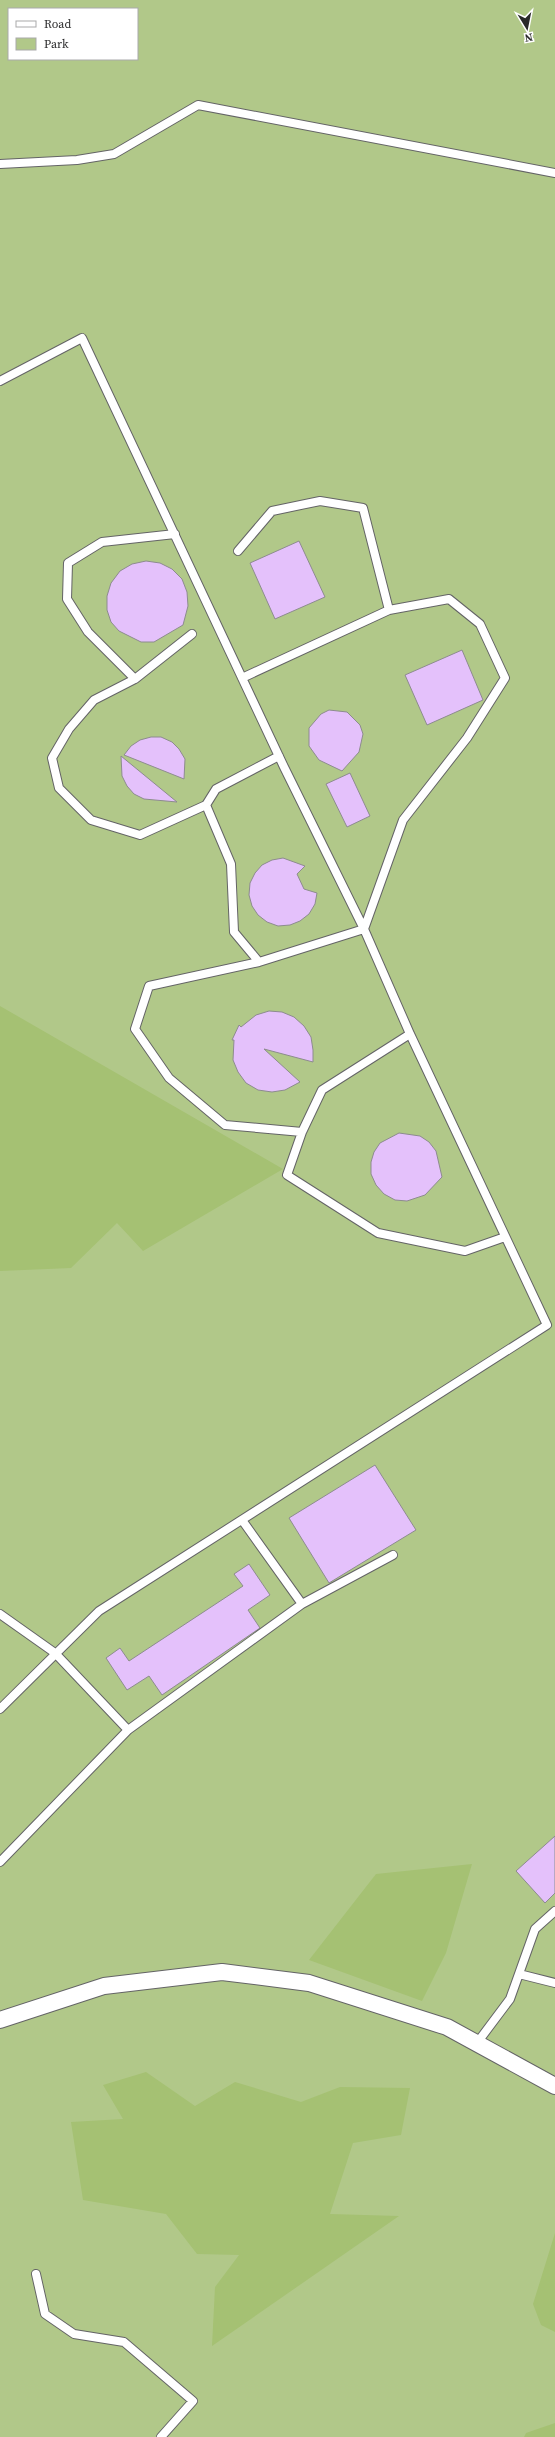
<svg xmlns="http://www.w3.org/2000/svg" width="555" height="2437" font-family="'Source Serif 4',serif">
	<rect width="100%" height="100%" fill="#ebebee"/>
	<path fill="#b1c889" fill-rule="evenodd" d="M0 0H555V2437H0ZM9 9H137V59H9Z"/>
	<path fill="#a5c173" d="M0 1006 283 1169 143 1251 117 1223 71 1268 0 1271Z
		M472 1864 446 1953 422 2001 309 1960 376 1874Z
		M146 2072 195 2106 235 2082 301 2102 340 2087 410 2088 401 2135 353 2143 330 2214 399 2216 212 2346 215 2287 239 2255 197 2254 166 2214 83 2200 71 2122 123 2119 103 2085Z
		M555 2233V2332L541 2325 533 2304Z
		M555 2423V2437H524L526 2433Z"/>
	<path fill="#e4c1fb" stroke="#8d8c8e" d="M299 541 325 597 275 619 250 563Z
		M146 561 160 563 172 569 182 579 187 592 188 606 183 625 154 642H141L119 631 111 622 107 610V596L111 583 120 571 132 564Z
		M462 650 483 700 427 725 405 675Z
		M329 710 347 712 360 725 363 734 359 752 342 771 319 760 309 746V728L321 714Z
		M151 737H161L172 742 179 749 185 759 184 779 124 755 131 746 140 740Z
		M121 756 177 802 144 799 134 794 127 786 122 776Z
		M350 773 370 816 347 827 326 784Z
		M283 858 305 866 297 874 304 889 317 893 315 904 309 914 300 921 290 925 278 926 267 922 258 915 252 906 249 895 250 883 255 873 262 865 272 860Z
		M269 1011 282 1012 294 1017 304 1026 311 1037 313 1050V1062L264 1049 300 1082 285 1090 272 1092 258 1090 246 1083 238 1072 233 1060 234 1040H232L239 1025 241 1027 256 1015Z
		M399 1133 420 1136 429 1142 436 1151 442 1177 425 1195 407 1201 395 1200 384 1194 376 1185 371 1174V1162L374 1152 380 1143Z
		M375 1465 416 1530 329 1583 289 1518Z
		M249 1564 270 1595 248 1610 260 1628 162 1695 149 1676 127 1690 106 1658 120 1648 129 1661 243 1586 234 1574Z
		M555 1836V1893L545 1903 516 1871Z"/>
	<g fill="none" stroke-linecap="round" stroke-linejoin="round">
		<defs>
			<path id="lane" d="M0 164 77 160 114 154 198 105 555 173
				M0 381 82 338 284 767 364 929 410 1034 547 1325 99 1611 0 1709
				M175 534 102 542 68 563 67 599 88 632 135 679 94 700 69 729 52 758 59 788 91 820 140 835 206 805 231 864 234 932 259 962 149 986 135 1029 169 1078 225 1125 302 1132 287 1175 378 1233 465 1251 505 1237
				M238 551 272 511 320 501 363 508 389 610
				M242 678 389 610 449 599 480 624 505 678 467 738 403 820 364 929 259 962
				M135 679 192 634
				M206 805 216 789 279 756
				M302 1132 322 1090 410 1034
				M242 1520 302 1604
				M0 1614 55 1653 128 1730
				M0 1862 128 1730 302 1604 393 1555
				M519 1974 555 1983
				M477 2043 510 1999 535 1929 555 1911
				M36 2274 45 2314 74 2334 124 2342 193 2401 161 2437"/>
			<path id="street" d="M0 2020 104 1986 222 1972 309 1983 447 2027 555 2086"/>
		</defs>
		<use href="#lane" stroke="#646466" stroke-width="10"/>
		<use href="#street" stroke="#646466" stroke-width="18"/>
		<use href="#lane" stroke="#fff" stroke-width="8"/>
		<use href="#street" stroke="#fff" stroke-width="16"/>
	</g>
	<rect x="8" y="8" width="130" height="52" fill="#ffffff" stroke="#a9a9aa"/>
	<rect x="16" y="21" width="20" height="6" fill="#ffffff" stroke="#a9a9aa"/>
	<text x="44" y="28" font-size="12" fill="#29292a">Road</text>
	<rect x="16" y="38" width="20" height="12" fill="#b1c889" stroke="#a9a9aa"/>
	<text x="44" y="48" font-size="12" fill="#29292a">Park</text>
	<g transform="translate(527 28) rotate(170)" stroke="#ffffff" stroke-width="3" paint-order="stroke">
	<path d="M0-3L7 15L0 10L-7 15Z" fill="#29292a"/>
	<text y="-6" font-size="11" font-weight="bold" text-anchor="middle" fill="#29292a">N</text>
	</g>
</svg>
